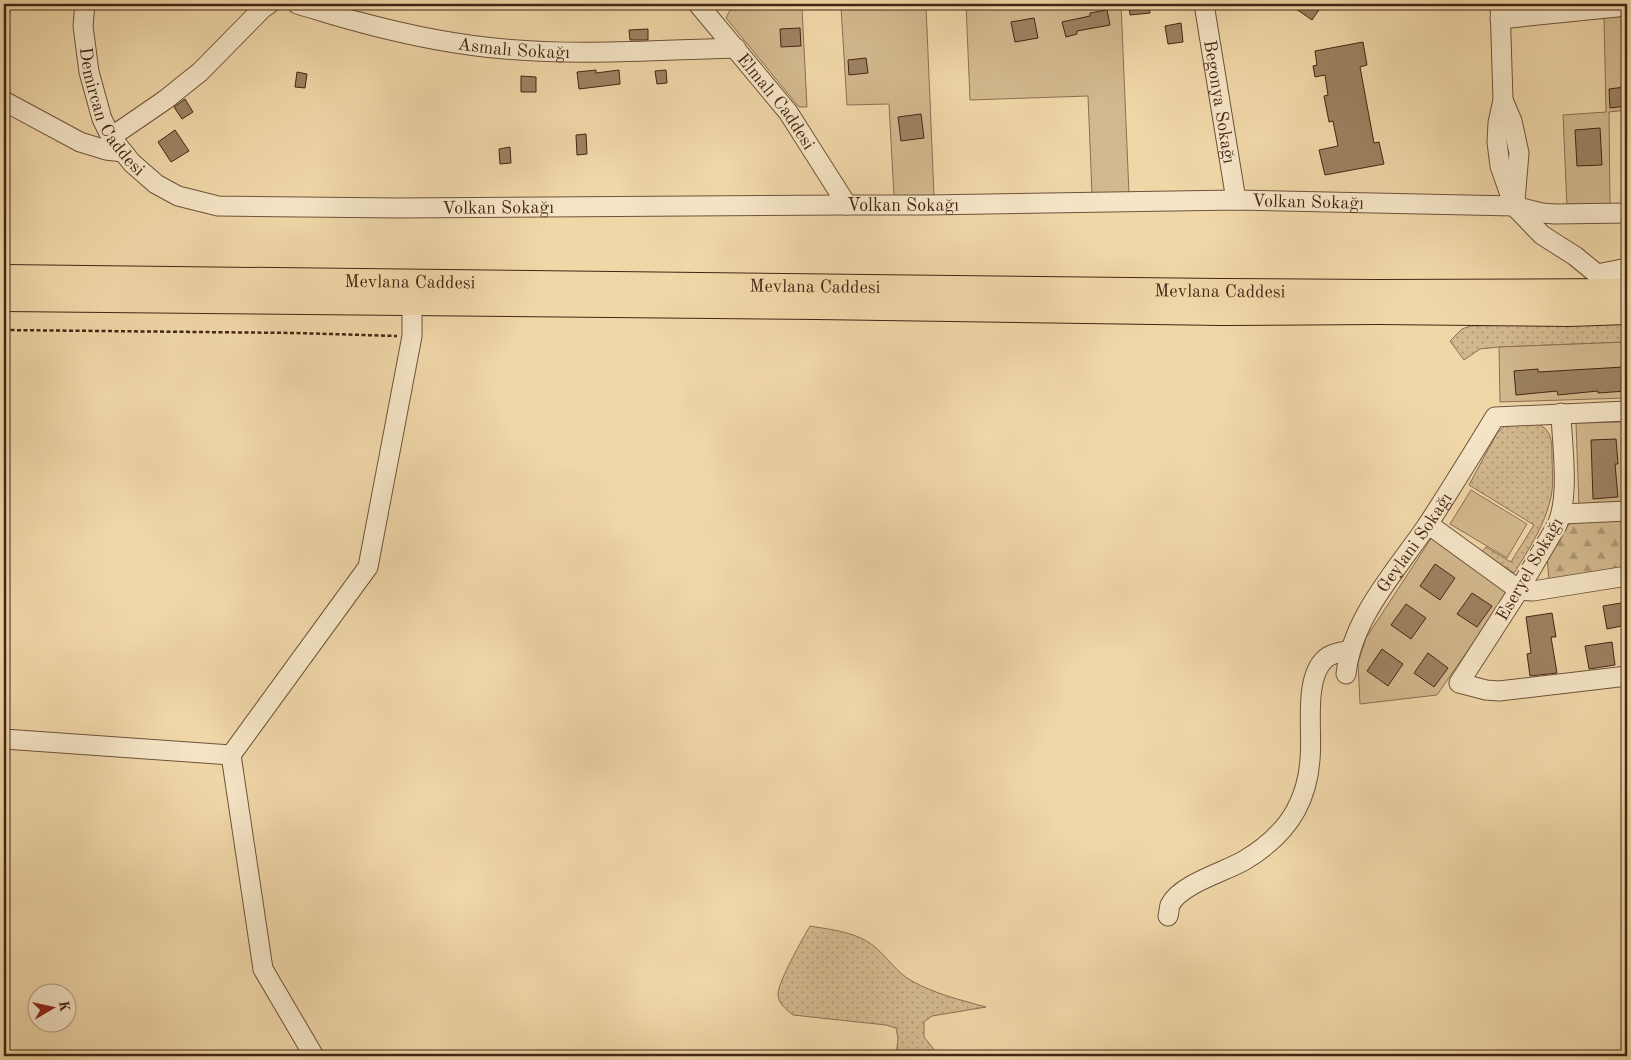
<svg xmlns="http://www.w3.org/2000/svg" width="1631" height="1060" font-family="'Old Standard TT',serif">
	<defs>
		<pattern id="grass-dots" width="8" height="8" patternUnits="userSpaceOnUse" patternTransform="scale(1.25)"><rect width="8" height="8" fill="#d3b98f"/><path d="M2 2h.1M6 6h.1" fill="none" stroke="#ad9674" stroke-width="1.8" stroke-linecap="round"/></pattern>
		<pattern id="forest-firs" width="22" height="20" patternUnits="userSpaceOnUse" patternTransform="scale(1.25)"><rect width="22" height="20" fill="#d3b98f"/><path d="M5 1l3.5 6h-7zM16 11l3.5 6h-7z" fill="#ad9674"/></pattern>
	</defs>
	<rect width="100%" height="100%" fill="#f0d7a8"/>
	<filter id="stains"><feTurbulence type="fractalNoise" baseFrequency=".004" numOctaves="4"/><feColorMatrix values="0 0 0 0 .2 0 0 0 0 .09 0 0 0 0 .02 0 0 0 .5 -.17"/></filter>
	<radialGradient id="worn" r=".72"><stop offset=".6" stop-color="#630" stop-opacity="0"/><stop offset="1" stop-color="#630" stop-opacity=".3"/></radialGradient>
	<path fill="url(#grass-dots)" stroke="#8c6f52" d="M1627 323V342L1499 347 1480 349 1464 360 1450 341 1462 329 1470 326Z
		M1517 423C1526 423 1535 421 1543 427 1552 433 1552 445 1552 455 1552 469 1554 483 1551 497 1545 525 1529 549 1514 573L1482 552 1486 547 1511 562 1534 525 1469 485 1497 433 1505 426Z
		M810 926C833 930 857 932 875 947 888 958 897 973 912 981 935 994 961 1000 986 1007L932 1016 924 1022V1037L939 1056H896L898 1038 896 1028 886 1025 793 1015C786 1009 778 1004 778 994 778 982 803 938 810 926Z"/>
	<path fill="url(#forest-firs)" stroke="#8c6f52" d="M1627 518V568L1549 580 1547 556 1571 521Z"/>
	<path fill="#d3b98f" stroke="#8c6f52" d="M966 4H1121L1129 194H1092L1088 96 970 100Z
		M926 5 934 196 894 197 889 104 847 105 841 7Z
		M802 8 807 107H799L726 18 730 10Z
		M1627 15V110L1609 112 1610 206 1567 207 1563 115 1606 112 1604 17Z
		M1627 342V398L1500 402 1499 347Z
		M1627 422V504L1579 507 1576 423Z
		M1471 490 1527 524 1507 558 1450 524Z
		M1432 537 1509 591 1437 695 1360 704 1358 663 1366 638Z"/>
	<path fill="#9d8261" stroke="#442515" d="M1149 4 1150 13 1130 15 1129 5Z
		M1289 4H1323L1312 20Z
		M1107 10 1110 25 1077 31V34L1066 37 1062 22 1090 16V13Z
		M1034 18 1038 38 1015 42 1011 22Z
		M1181 23 1183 42 1168 44 1165 26Z
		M800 28 801 46 781 47 780 29Z
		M648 29V40H630L629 30Z
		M1363 42 1367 65 1360 67 1374 143 1379 142 1384 164 1325 175 1319 150 1338 146 1333 121 1329 122 1324 96 1328 95 1325 75 1315 77 1313 66 1317 65 1315 51Z
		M866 58 868 73 849 75 848 60Z
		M596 70V73L619 70 620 84 579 89 577 72Z
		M666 70 667 83 657 84 655 71Z
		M297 72 307 74 305 88 295 87Z
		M521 76 536 77V92H521Z
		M1625 87 1627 106 1610 108 1609 89Z
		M185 99 193 112 182 119 174 107Z
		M921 114 924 138 901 141 898 117Z
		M1600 128 1602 165 1577 166 1575 130Z
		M175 130 189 151 171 162 158 142Z
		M586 134 587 154 577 155 576 135Z
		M510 147 511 163 500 164 499 149Z
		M1624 367 1626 391 1598 393V391L1558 395 1557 391 1516 395 1514 371 1538 369V372Z
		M1616 439 1618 464H1615L1618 497 1593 499 1591 440Z
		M1435 564 1455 578 1440 600 1420 586Z
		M1472 593 1492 606 1477 627 1457 614Z
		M1627 602V625L1607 629 1603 606Z
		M1406 604 1426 618 1411 639 1391 625Z
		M1552 613 1556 637H1551L1557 673 1530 676 1527 654 1531 653 1526 617Z
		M1612 642 1615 665 1589 669 1585 646Z
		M1382 649 1403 664 1388 686 1367 671Z
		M1428 653 1448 668 1434 687 1414 673Z"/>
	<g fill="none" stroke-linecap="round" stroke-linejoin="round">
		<defs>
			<g id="minor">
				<path id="s1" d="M85 4 83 26 89 72 102 119 111 137 132 163 156 184 178 196 218 206 398 208 847 205H927L1236 200 1514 206 1542 213 1555 214 1627 213"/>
				<path id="s2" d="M297 4C318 10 338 17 359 22 407 35 456 45 505 49 581 56 659 50 736 48"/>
				<path id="s3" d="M698 4 788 112 847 205"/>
				<path id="s4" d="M1204 4 1236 200"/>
				<path d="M1500 4 1503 100 1498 123 1497 142 1500 166 1514 206 1542 235 1575 256 1597 274 1609 291"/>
				<path d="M1500 19 1627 6"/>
				<path d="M1503 100 1512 121 1519 153 1515 201"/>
				<path d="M4 101 80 142 106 150 123 152"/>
				<path d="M111 137 165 100 200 72 263 8 269 4"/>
				<path d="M1597 274 1627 268"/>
				<path d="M1561 413C1562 446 1570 496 1557 525L1519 590 1459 683 1486 690 1499 691 1627 676"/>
				<path d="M1562 514 1627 511"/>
				<path d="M1428 524 1519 590 1533 591 1627 576"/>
				<path id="s5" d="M1346 674C1352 617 1397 570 1428 524 1451 489 1473 453 1495 417L1627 411"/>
				<path d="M4 739 231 755"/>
				<path d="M1168 916C1169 913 1169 908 1170 905 1180 884 1225 872 1245 860 1265 848 1284 832 1296 810 1304 795 1309 776 1310 759 1313 732 1303 679 1325 659 1331 653 1342 652 1350 650"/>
				<path d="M314 1056 263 969 231 755 368 567 412 336V303"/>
			</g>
			<g id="major">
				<path id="s6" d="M4 277 1222 291 1377 292 1627 291"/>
				<path d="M4 299 816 307 1222 313 1377 312 1569 314 1627 312"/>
			</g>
		</defs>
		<use href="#minor" stroke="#6f523a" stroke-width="21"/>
		<use href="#major" stroke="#442515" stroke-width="26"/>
		<path stroke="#442515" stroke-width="2.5" stroke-dasharray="4 2.5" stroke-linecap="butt" d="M4 330 296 333 397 336"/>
		<use href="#minor" stroke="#f5e5c6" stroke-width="19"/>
		<use href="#major" stroke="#f0d7a8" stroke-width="24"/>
	</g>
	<g text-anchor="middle" stroke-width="4.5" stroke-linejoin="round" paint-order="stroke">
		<g font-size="18" fill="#442515" stroke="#f5e5c6">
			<text dy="6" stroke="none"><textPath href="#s2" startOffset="222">Asmalı Sokağı</textPath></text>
			<text dy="6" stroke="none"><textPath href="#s3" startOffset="125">Elmalı Caddesi</textPath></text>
			<text dy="6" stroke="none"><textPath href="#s4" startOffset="99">Begonya Sokağı</textPath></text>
			<text dy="6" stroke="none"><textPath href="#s1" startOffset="114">Demircan Caddesi</textPath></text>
			<text dy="6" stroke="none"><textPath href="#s1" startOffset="1359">Volkan Sokağı</textPath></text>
			<text dy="6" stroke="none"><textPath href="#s1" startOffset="954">Volkan Sokağı</textPath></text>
			<text dy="6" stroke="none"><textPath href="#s1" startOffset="549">Volkan Sokağı</textPath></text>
			<text dy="6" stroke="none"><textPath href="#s6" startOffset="406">Mevlana Caddesi</textPath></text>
			<text dy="6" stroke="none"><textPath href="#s6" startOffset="811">Mevlana Caddesi</textPath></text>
			<text dy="6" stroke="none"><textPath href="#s6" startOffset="1216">Mevlana Caddesi</textPath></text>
			<text dy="6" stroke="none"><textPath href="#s5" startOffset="150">Geylani Sokağı</textPath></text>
			<text transform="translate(1529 569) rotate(-60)" y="6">Eseryel Sokağı</text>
		</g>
	</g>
	<rect width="1631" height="1060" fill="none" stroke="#f0d7a8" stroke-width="20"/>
	<rect x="5" y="5" width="1621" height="1050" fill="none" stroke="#442515" stroke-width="2.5"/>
	<rect x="10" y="10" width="1611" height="1040" fill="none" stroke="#442515"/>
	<g transform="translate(52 1008) rotate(81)"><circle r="24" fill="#f5e5c6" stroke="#ae987f"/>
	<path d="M0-4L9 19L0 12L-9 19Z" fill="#8f2418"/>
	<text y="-8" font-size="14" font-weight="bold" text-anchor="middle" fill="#442515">K</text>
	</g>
	<rect width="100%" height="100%" filter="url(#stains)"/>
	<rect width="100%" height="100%" fill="url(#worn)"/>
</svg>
